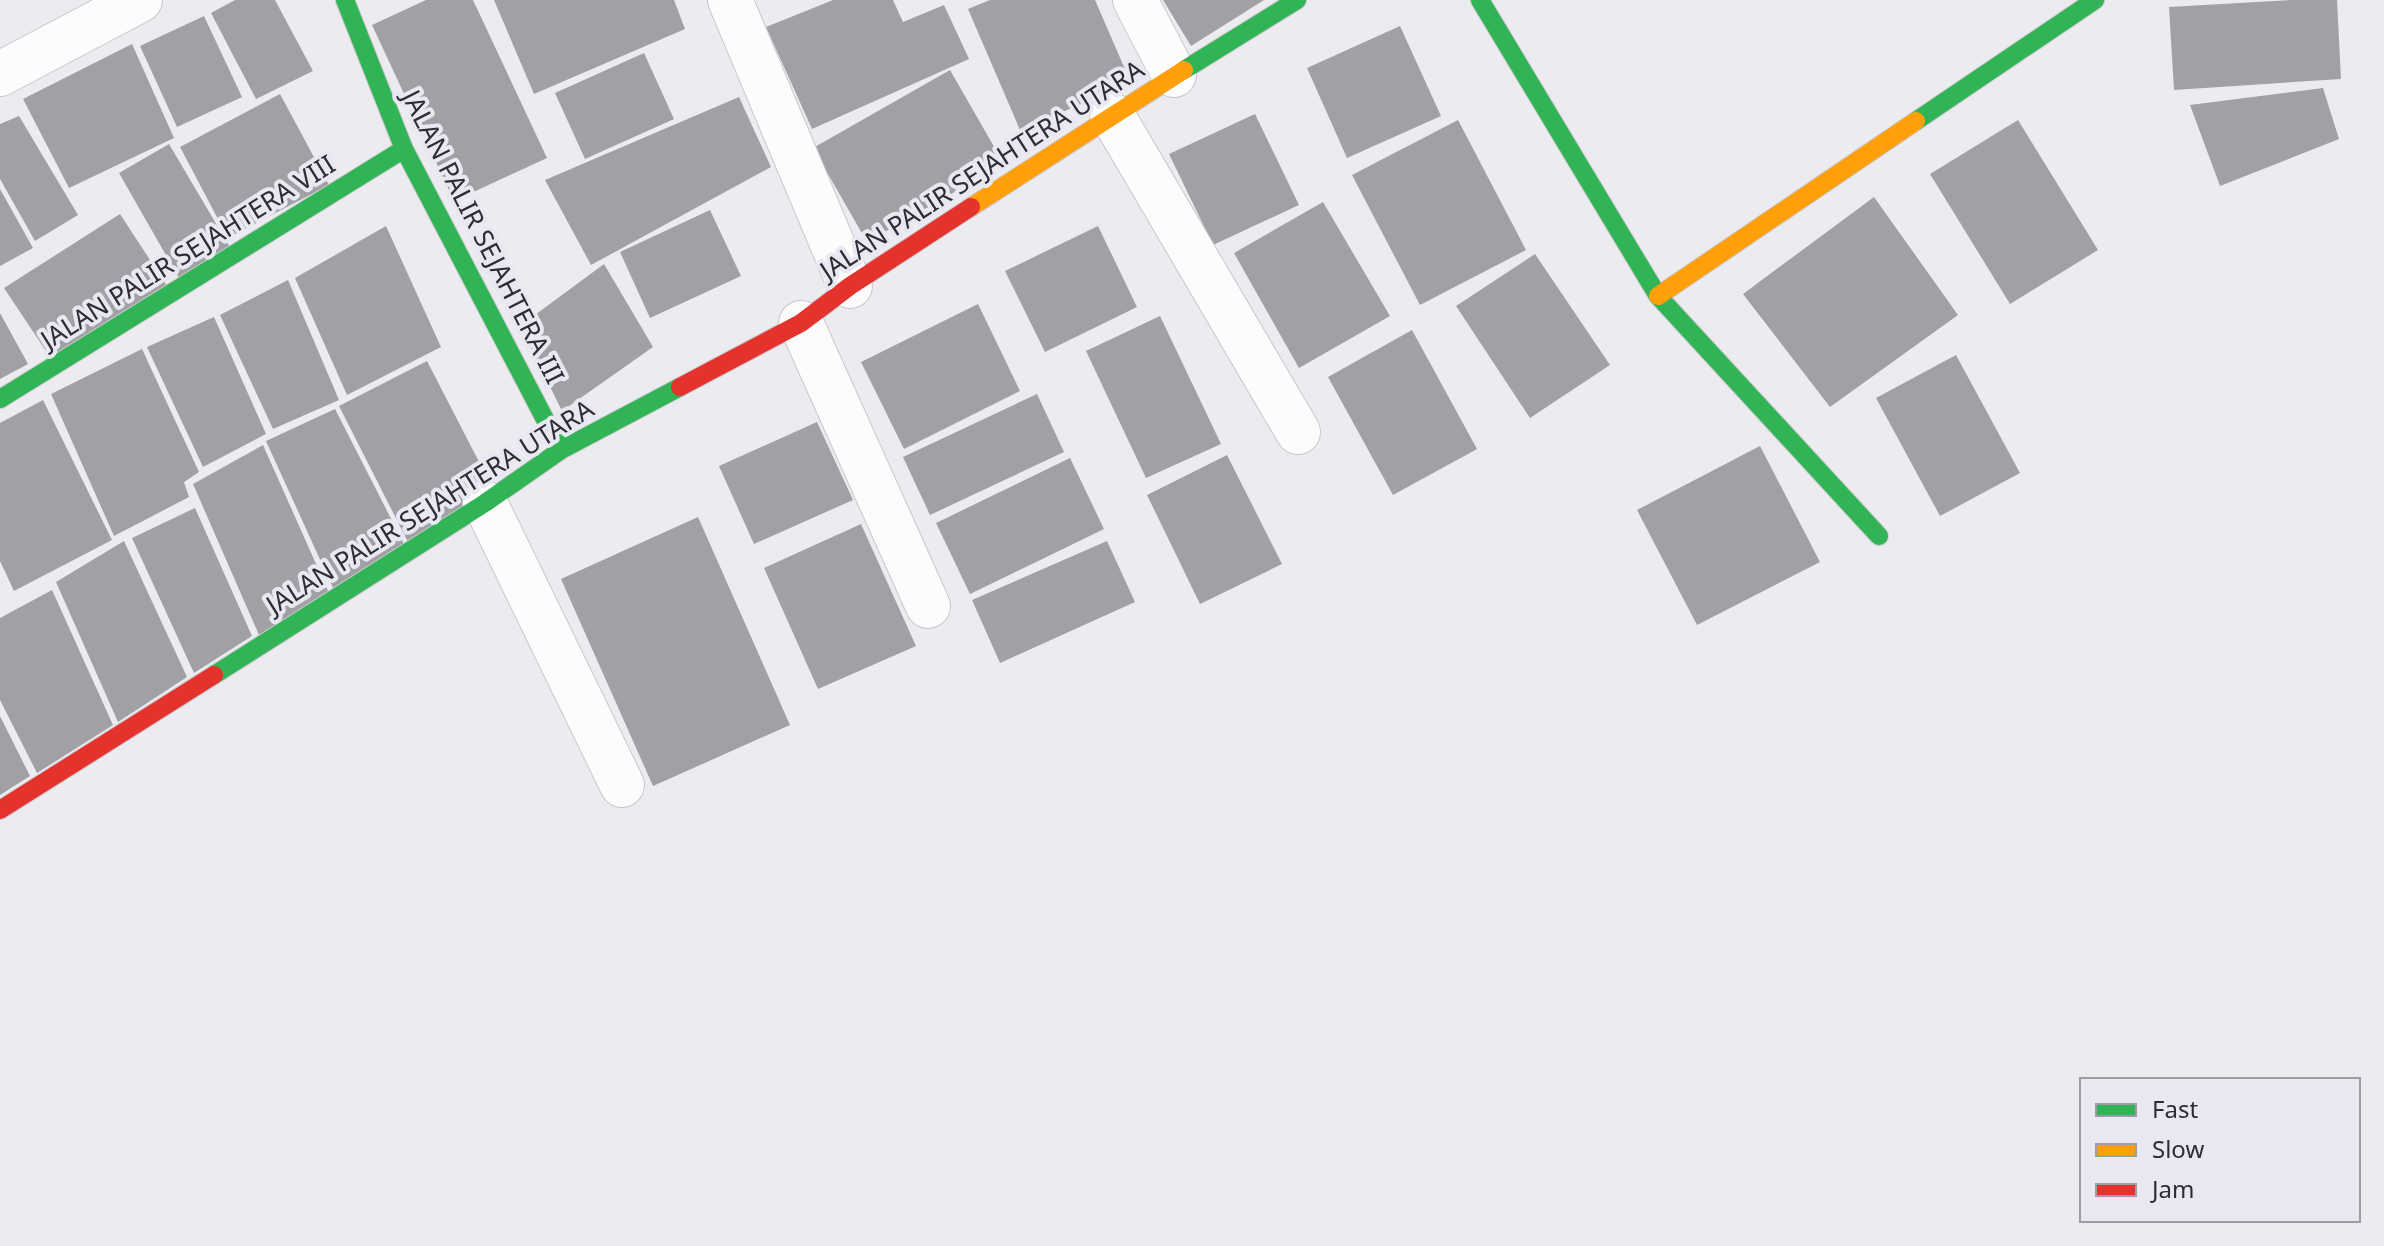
<svg xmlns="http://www.w3.org/2000/svg" width="2384" height="1246" font-family="'Noto Sans',sans-serif">
	<rect width="100%" height="100%" fill="#ebebf0"/>
	<path fill="#a1a1a5" d="M235 0H275L313 71 256 99 211 13Z
		M426 0H473L547 158 454 201 372 25Z
		M494 0H674L685 29 534 94Z
		M833 0H893L903 22 944 5 969 59 812 129 766 27Z
		M990 0H1095L1131 83 1020 130 968 9Z
		M1163 0H1264L1191 46Z
		M2291 0H2337L2341 79 2174 90 2169 7Z
		M204 16 242 97 177 127 140 46Z
		M1400 26 1441 116 1347 158 1307 68Z
		M132 44 174 138 69 188 23 99Z
		M644 53 674 119 585 159 555 93Z
		M950 70 1004 164 867 242 813 148Z
		M2323 88 2339 139 2220 186 2190 105Z
		M280 94 329 185 228 238 180 147Z
		M739 97 771 167 591 265 545 180Z
		M1255 114 1299 205 1213 245 1169 154Z
		M19 116 78 215 35 241 0 179V124Z
		M1458 120 1526 250 1420 305 1352 175Z
		M2018 120 2098 250 2010 304 1930 174Z
		M169 144 231 249 179 278 119 173Z
		M0 189 33 248 0 266Z
		M1874 197 1958 315 1830 407 1743 294Z
		M1323 202 1390 316 1299 368 1234 253Z
		M710 210 741 276 650 318 620 252Z
		M120 214 167 286 52 360 4 288Z
		M386 226 441 347 347 395 295 278Z
		M1098 226 1137 307 1045 352 1005 271Z
		M1535 254 1610 365 1530 418 1456 306Z
		M604 264 653 347 562 411 520 326Z
		M288 280 339 400 273 429 220 315Z
		M978 304 1020 391 904 449 861 362Z
		M0 313 28 364 0 379Z
		M1160 316 1221 444 1146 478 1086 351Z
		M214 317 266 434 203 467 147 347Z
		M1412 330 1477 449 1393 495 1328 377Z
		M142 349 199 472 184 482 189 497 114 536 51 394Z
		M1956 355 2020 473 1940 516 1876 398Z
		M427 361 493 489 409 544 339 406Z
		M1037 394 1064 452 930 515 903 457Z
		M43 400 112 540 14 591 0 561V423Z
		M335 409 405 546 333 588 266 441Z
		M817 422 853 500 754 544 719 466Z
		M263 445 329 593 259 635 193 484Z
		M1760 446 1820 562 1697 625 1637 510Z
		M1227 455 1282 564 1200 604 1147 495Z
		M1070 458 1104 529 970 594 936 523Z
		M195 508 252 636 194 673 132 538Z
		M698 517 790 725 653 786 561 579Z
		M861 524 916 646 818 689 764 568Z
		M124 541 187 677 118 722 56 582Z
		M1107 541 1135 602 1000 663 972 600Z
		M52 590 113 725 37 773 0 700V618Z
		M0 716 30 776 0 795Z"/>
	<g fill="none" stroke-linecap="round" stroke-linejoin="round">
		<defs>
			<path id="street" d="M730 0 850 286
				M1135 0 1174 75
				M0 74 140 0
				M1112 115 1298 432
				M801 323 928 606
				M485 503 622 785"/>
			<path id="fast" d="M345 0 404 149 561 450
				M1480 0 1658 296 1879 536
				M1184 70 1297 0
				M1916 121 2095 0
				M0 399 404 149
				M214 675 485 503 561 450 680 387"/>
			<path id="slow" d="M971 207 1184 70
				M1658 296 1916 121"/>
			<path id="jam" d="M680 387 801 323 850 286 971 207
				M0 810 214 675"/>
		</defs>
		<use href="#street" stroke="#c8c8cc" stroke-width="46"/>
		<use href="#fast" stroke="#c8c8cc" stroke-width="20"/>
		<use href="#slow" stroke="#c8c8cc" stroke-width="20"/>
		<use href="#jam" stroke="#c8c8cc" stroke-width="20"/>
		<use href="#street" stroke="#fcfcfd" stroke-width="44"/>
		<use href="#fast" stroke="#30b455" stroke-width="18"/>
		<use href="#slow" stroke="#ff9f0a" stroke-width="18"/>
		<use href="#jam" stroke="#e5322d" stroke-width="18"/>
	</g>
	<g text-anchor="middle" stroke-width="8" stroke-linejoin="round" paint-order="stroke">
		<g font-size="26" fill="#2d2d32" stroke="#e8e8f3">
			<text transform="translate(982 170) rotate(-33)" y="9">JALAN PALIR SEJAHTERA UTARA</text>
			<text transform="translate(483 237) rotate(63)" y="9">JALAN PALIR SEJAHTERA III</text>
			<text transform="translate(188 252) rotate(-32)" y="9">JALAN PALIR SEJAHTERA VIII</text>
			<text transform="translate(430 507) rotate(-32)" y="9">JALAN PALIR SEJAHTERA UTARA</text>
		</g>
	</g>
	<rect x="2080" y="1078" width="280" height="144" fill="#e8e8f3" stroke="#9d9da6" stroke-width="2"/>
	<rect x="2096" y="1104" width="40" height="12" fill="#30b455" stroke="#9d9da6" stroke-width="2"/>
	<text x="2152" y="1118" font-size="24" fill="#2d2d32">Fast</text>
	<rect x="2096" y="1144" width="40" height="12" fill="#ff9f0a" stroke="#9d9da6" stroke-width="2"/>
	<text x="2152" y="1158" font-size="24" fill="#2d2d32">Slow</text>
	<rect x="2096" y="1184" width="40" height="12" fill="#e5322d" stroke="#9d9da6" stroke-width="2"/>
	<text x="2152" y="1198" font-size="24" fill="#2d2d32">Jam</text>
</svg>
